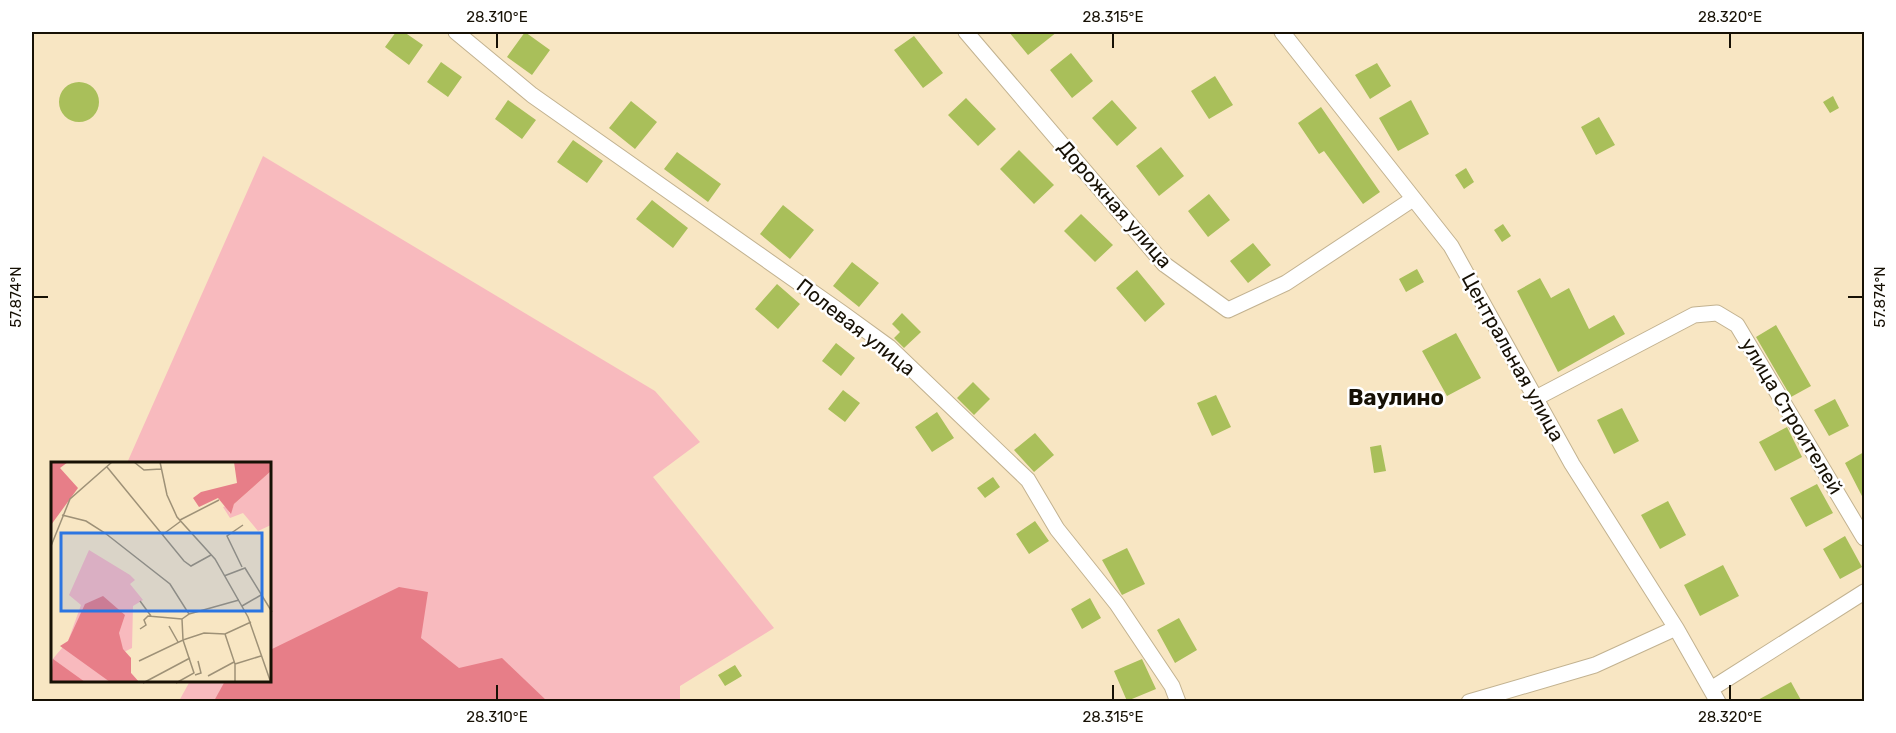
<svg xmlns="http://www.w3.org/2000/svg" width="1896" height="733" font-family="Rubik,sans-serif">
	<rect width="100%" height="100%" fill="#f8e6c3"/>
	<path fill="#f8babe" d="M263 156 655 391 700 442 653 477 774 628 680 686V701H179L190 681 270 680V463H127Z"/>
	<path fill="#e77e88" d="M399 587 428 592 421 638 459 668 502 658 547 701H214L225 681 270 680V650Z"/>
	<path fill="#a9bf5a" d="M396 32H404L423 45 409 65 385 47Z
		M525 32 550 50 532 75 507 57Z
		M1009 32H1057L1028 55Z
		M914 36 943 73 923 88 894 50Z
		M1071 53 1093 81 1072 98 1050 70Z
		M441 62 462 77 448 97 427 82Z
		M1377 63 1391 86 1370 99 1355 75Z
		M1215 76 1233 105 1209 119 1191 91Z
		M59 102a20 20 0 1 1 40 0a20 20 0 1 1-40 0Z
		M1833 96 1839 108 1830 113 1823 102Z
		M966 98 996 129 978 146 948 115Z
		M508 100 536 120 522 139 495 119Z
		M1112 100 1137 128 1117 146 1092 118Z
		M1411 100 1429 134 1398 151 1379 118Z
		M631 101 657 122 635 149 609 128Z
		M1321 107 1380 192 1363 204 1324 151 1319 154 1298 123Z
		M1599 117 1615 145 1596 155 1581 127Z
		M573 140 603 161 587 183 557 162Z
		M1161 147 1184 176 1159 196 1136 166Z
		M1019 150 1054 185 1034 204 1000 169Z
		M677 152 721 184 708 202 664 169Z
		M1466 168 1474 182 1464 189 1455 175Z
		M1209 194 1230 220 1208 237 1188 211Z
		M652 200 688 228 673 248 636 219Z
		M783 205 814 230 790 259 760 234Z
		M1081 214 1113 245 1095 262 1064 231Z
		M1503 224 1511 236 1502 242 1494 230Z
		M1253 243 1271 265 1248 283 1230 261Z
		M852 262 879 283 859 307 833 286Z
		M1417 269 1424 282 1406 292 1399 279Z
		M1137 270 1165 304 1145 322 1116 288Z
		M1540 278 1551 298 1569 288 1589 329 1614 315 1625 334 1558 372 1517 291Z
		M777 284 800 304 778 329 755 309Z
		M902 313 921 332 904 348 894 338 900 332 892 324Z
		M1776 325 1811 386 1791 397 1756 337Z
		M1456 333 1481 378 1447 396 1422 351Z
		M836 343 855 358 841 376 822 361Z
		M973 382 990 399 974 415 957 398Z
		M843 390 860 403 845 422 828 409Z
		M1216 395 1231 427 1212 436 1197 403Z
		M1835 399 1849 426 1829 436 1814 410Z
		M1622 408 1639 441 1614 454 1597 420Z
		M937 412 954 438 932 452 915 427Z
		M1787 427 1802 457 1775 471 1759 442Z
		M1035 433 1054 455 1034 472 1014 450Z
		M1381 445 1386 471 1374 473 1370 447Z
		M1864 452V500L1845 463Z
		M993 477 1000 487 985 498 977 488Z
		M1817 484 1833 513 1806 527 1790 498Z
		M1668 501 1686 535 1660 549 1641 515Z
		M1035 521 1049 541 1029 554 1016 534Z
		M1845 536 1862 567 1840 579 1823 549Z
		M1127 548 1145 584 1122 595 1102 560Z
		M1723 565 1739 596 1700 616 1684 585Z
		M1090 598 1101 618 1082 629 1071 609Z
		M1179 618 1197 650 1175 663 1157 630Z
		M1142 659 1156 689 1127 701 1114 671Z
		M735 665 742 676 725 686 718 675Z
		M1791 682 1802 702H1754Z"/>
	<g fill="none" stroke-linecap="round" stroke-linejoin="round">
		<defs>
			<path id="minor" d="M456 32 532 95 842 313 889 347 1028 480 1057 529 1117 604 1172 686 1178 702
				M966 32 1164 264 1228 310 1286 283 1413 199
				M1282 32 1451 246 1572 464 1676 628 1718 702
				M1536 398 1694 315 1717 313 1737 325 1864 538
				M1711 689 1864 592
				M1469 702 1595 665 1676 628"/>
		</defs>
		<use href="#minor" stroke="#c2b290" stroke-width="17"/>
		<use href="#minor" stroke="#fff" stroke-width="15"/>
	</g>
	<path fill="none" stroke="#171105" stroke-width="2" d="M497 33V48M1113 33V48M1730 33V48M33 297H48M1848 297H1863M497 685V700M1113 685V700M1730 685V700"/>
	<g text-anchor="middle" stroke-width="5" stroke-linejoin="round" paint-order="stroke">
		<g font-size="20" fill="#171105" stroke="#fff">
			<text transform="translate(1115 204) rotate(49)" y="7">Дорожная улица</text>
			<text transform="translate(856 327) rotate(38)" y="7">Полевая улица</text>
			<text transform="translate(1513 357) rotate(61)" y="7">Центральная улица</text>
			<text transform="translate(1792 416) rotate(59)" y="7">улица Строителей</text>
		</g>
		<g font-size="22" font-weight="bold" fill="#171105" stroke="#fff">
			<text x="1396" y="405">Ваулино</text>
		</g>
	</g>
	<g transform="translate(51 462)">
		<rect width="220" height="220" fill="#f8e6c3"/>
		<path d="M220 9V63L207 69 192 51 179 56 172 45 175 44 179 52 183 42ZM38 88 79 113 84 118 79 122 92 138 82 144 81 186 73 190 80 196V211L88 220H0V199L17 179 30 143 18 133Z" fill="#f8babe"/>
		<path d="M0 0H17L9 6 27 26 0 63ZM183 0H220V9L183 42 180 52 167 36 148 45 142 36 150 30 186 21ZM52 134 74 153 68 171 72 187 80 196V211L88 220H59L9 184 17 179 34 142ZM2 197 34 220H0Z" fill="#e77e88"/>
		<path fill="none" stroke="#9e9177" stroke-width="1.5" d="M83 0 93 8 110 7M109 0 116 33 126 55 164 97 197 155 220 221M56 5 133 99 140 104 160 93M11 53 35 59 54 71 119 122 138 152 131 157 132 178 153 171 174 172 200 160M129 58 168 38M111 73 130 59M0 84 19 37 61 0M191 105 176 74 192 63M173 114 194 106 221 150M89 139 100 154M191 144 210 133M138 152 188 138M118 164 127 180M89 167 95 163 93 158 97 154 131 157M174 172 184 202V221M88 199 132 178 143 211 125 221M184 202 210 194M144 213 150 211 147 199M157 214 183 200M92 221 139 196"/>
		<path fill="#2c75e1" fill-opacity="0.15" stroke="#2c75e1" stroke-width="3" d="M10 71H211V149H10Z"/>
		<rect width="220" height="220" fill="none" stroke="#171105" stroke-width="3"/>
	</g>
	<rect width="1896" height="733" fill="none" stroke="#ffffff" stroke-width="66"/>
	<rect x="33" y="33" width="1830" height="667" fill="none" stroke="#171105" stroke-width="2"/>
	<g font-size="15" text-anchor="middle" fill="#171105">
		<text x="497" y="22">28.310°E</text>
		<text x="1113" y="22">28.315°E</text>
		<text x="1730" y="22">28.320°E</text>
		<text transform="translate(16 297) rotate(-90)" y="5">57.874°N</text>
		<text transform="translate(1880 297) rotate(-90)" y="5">57.874°N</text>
		<text x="497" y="722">28.310°E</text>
		<text x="1113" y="722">28.315°E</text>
		<text x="1730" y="722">28.320°E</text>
	</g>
</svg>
